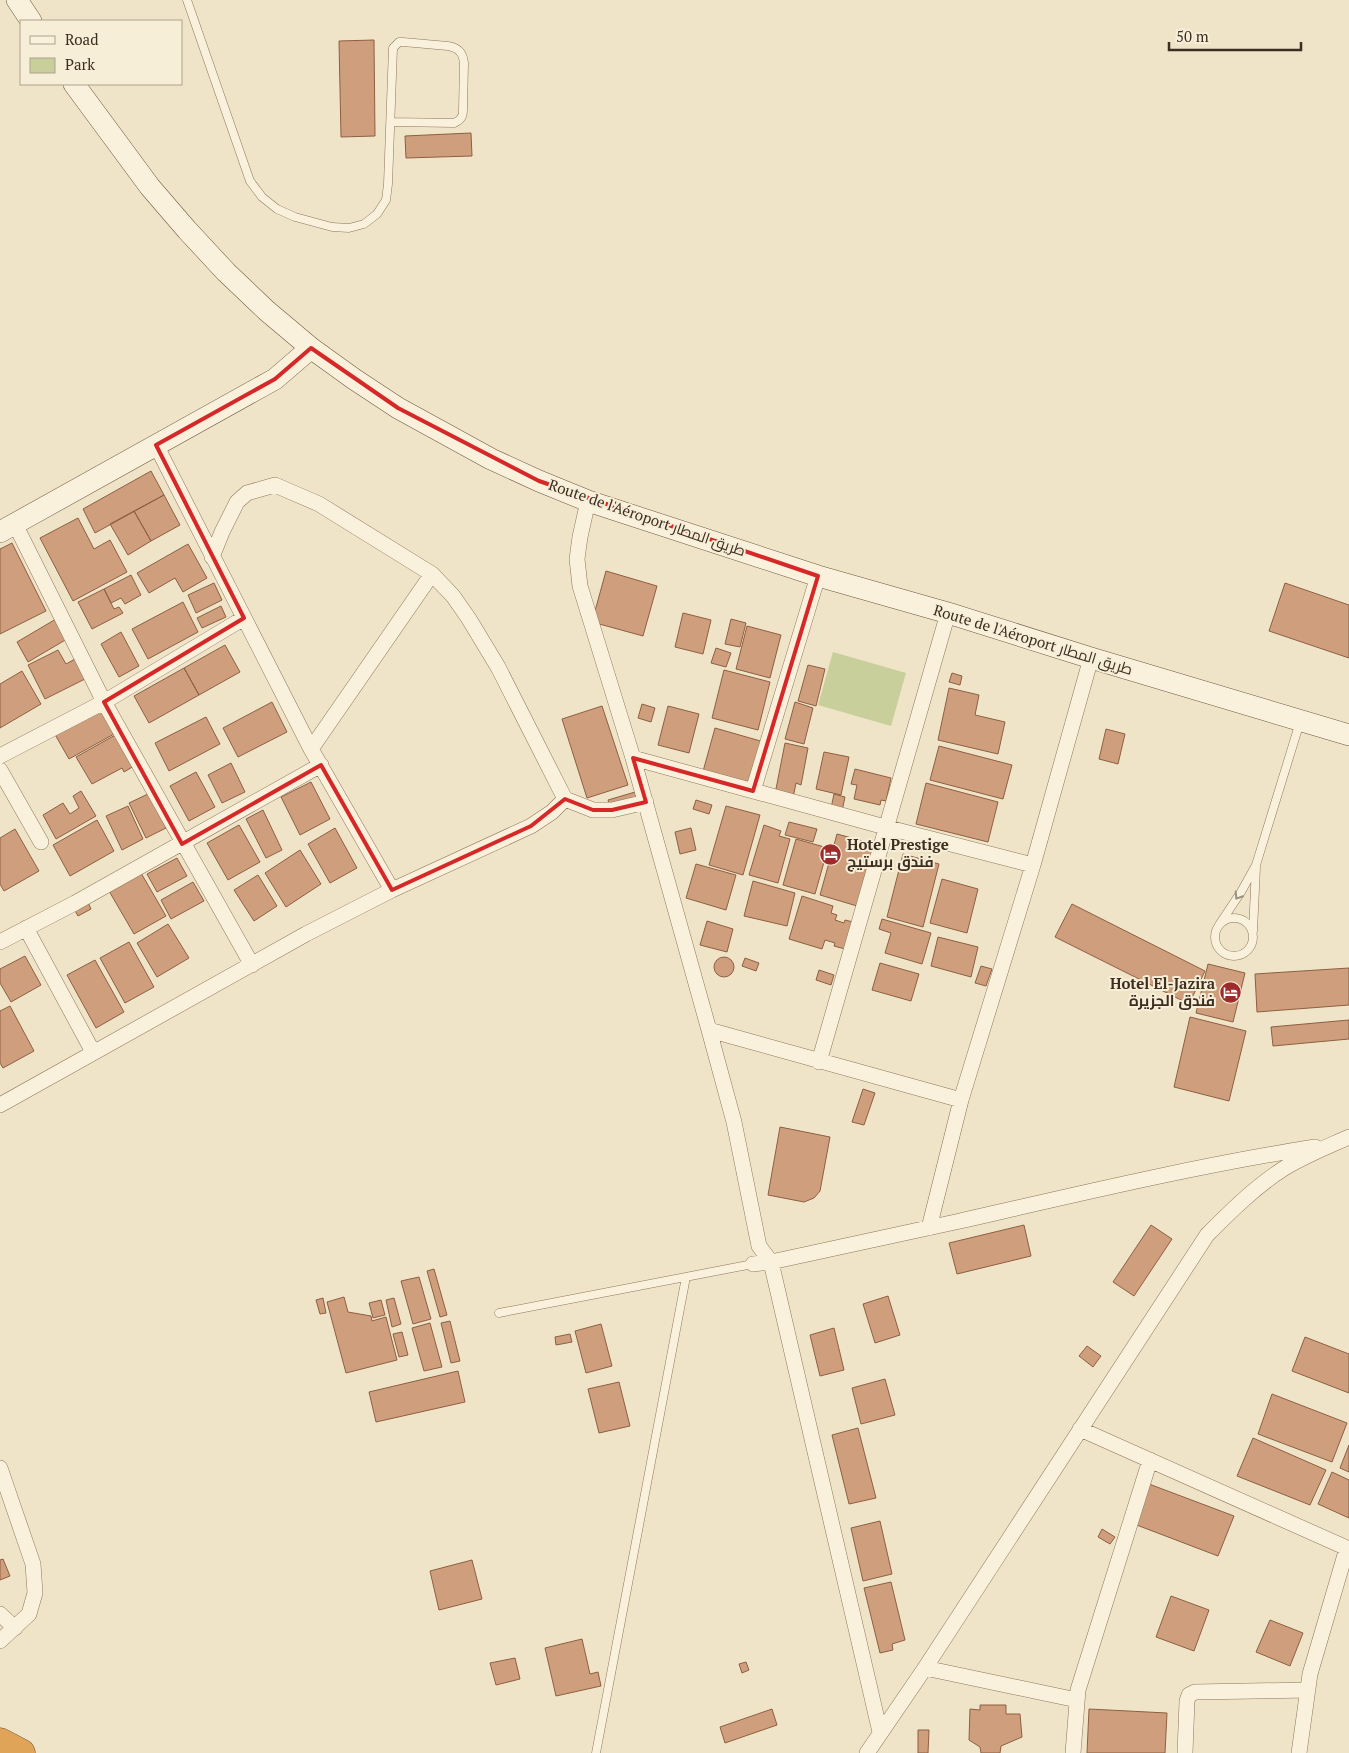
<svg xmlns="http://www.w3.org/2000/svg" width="1349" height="1753" font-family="'PT Serif',Cairo,serif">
	<rect width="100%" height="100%" fill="#f0e4c8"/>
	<path fill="#c9cf9b" d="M833 652 906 673 891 726 818 705Z"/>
	<path fill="#cf9f7d" stroke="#8d5f41" d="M374 40 375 136 341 137 339 41Z
		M471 133 472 156 406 158 405 136Z
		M151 471 164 495 95 533 83 509Z
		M164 495 180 525 151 541 134 511Z
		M134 511 151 541 128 555 110 524Z
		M78 518 94 549 110 540 127 572 73 601 40 538Z
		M12 543 46 611 0 634V549Z
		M188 544 207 578 183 592 175 578 149 593 137 573Z
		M606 571 657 586 643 636 592 622Z
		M131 575 141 595 125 604 121 598 111 603 104 589Z
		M214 583 222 600 196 613 188 595Z
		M1285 583 1349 605V658L1269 631Z
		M104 589 114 609 119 607 123 613 92 629 78 602Z
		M183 602 198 632 148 659 132 629Z
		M221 606 226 617 202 628 197 618Z
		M683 613 711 620 703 654 675 647Z
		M56 619 67 639 28 662 17 642Z
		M731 619 746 623 740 647 725 644Z
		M747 626 781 635 770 678 736 669Z
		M121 632 139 666 119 677 101 644Z
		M225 645 240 672 199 695 184 668Z
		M716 648 731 653 726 667 711 663Z
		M58 650 66 664 75 659 85 679 45 699 28 665Z
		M808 665 825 669 816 706 798 701Z
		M184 668 199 695 149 723 134 696Z
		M724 670 770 682 758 730 712 718Z
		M22 671 41 704 0 728V684Z
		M952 673 962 676 960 685 949 682Z
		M949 688 979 695 975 715 1005 722 998 754 938 740Z
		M272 702 287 732 238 757 223 728Z
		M795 702 813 708 804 744 785 739Z
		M642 704 655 708 651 722 638 718Z
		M99 706 114 734 69 759 53 731Z
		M602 706 628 785 587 798 562 719Z
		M668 706 699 714 689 753 658 745Z
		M206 717 220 744 169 771 155 743Z
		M715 728 764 742 751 789 702 775Z
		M1106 729 1125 734 1118 764 1099 759Z
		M117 734 134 766 124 772 122 768 92 784 76 757Z
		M785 743 808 748 801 785 796 783 793 798 775 794Z
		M939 746 1012 765 1003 799 930 780Z
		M824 752 849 757 841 795 816 789Z
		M231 763 245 792 222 803 208 775Z
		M855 769 891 778 886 801 881 800 880 805 854 799 857 785 851 784Z
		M196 772 215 807 189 821 170 786Z
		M311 782 330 819 300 835 281 797Z
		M926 783 998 802 988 842 916 824Z
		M81 791 96 816 56 839 43 815 63 803 70 814 79 808 73 796Z
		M635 792 637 802 611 810 608 800Z
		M150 793 166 828 146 838 129 803Z
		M834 794 845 797 842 811 831 808Z
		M696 800 712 805 709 814 693 809Z
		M128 806 143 839 122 850 106 816Z
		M726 806 760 815 743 875 709 865Z
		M263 810 282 850 266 858 246 819Z
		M97 820 114 851 70 876 53 845Z
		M789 822 817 829 813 842 785 835Z
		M239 825 260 862 228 880 207 843Z
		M764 825 781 831 779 836 790 839 778 883 749 875Z
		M335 828 357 868 330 883 308 844Z
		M691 828 696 850 680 854 675 832Z
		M15 829 39 871 4 891 0 884V838Z
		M837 834 874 844 857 906 820 895Z
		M796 839 828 848 815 894 783 885Z
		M300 850 321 884 286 907 265 873Z
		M903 854 939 864 923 927 887 917Z
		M177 858 187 876 157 892 147 874Z
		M696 864 736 875 726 910 686 898Z
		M141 873 166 916 134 934 109 891Z
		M258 875 277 906 254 921 234 890Z
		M942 879 978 889 967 933 930 923Z
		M753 881 795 893 787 926 744 916Z
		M193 882 204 901 171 919 161 900Z
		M802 896 833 906 831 913 837 915 835 920 844 923 845 920 853 922 845 949 834 946 835 943 825 940 822 949 789 939Z
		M87 900 91 909 78 916 73 907Z
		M1072 904 1205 971 1189 1004 1055 937Z
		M882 919 931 933 922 964 885 953 891 933 879 929Z
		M707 921 733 929 727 952 700 945Z
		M168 924 189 958 157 977 137 943Z
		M938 937 978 947 971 977 931 966Z
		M129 942 154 987 125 1003 100 958Z
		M25 956 41 985 11 1002 0 983V969Z
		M714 967a10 10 0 1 1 20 0a10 10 0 1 1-20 0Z
		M745 958 759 963 756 971 742 966Z
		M95 960 124 1012 96 1028 67 975Z
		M880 963 919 974 911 1001 872 990Z
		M1208 964 1245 973 1233 1022 1196 1013Z
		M981 966 992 969 986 986 975 983Z
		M1349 968V1005L1257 1012 1255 974Z
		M819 970 834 975 831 985 816 980Z
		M10 1006 34 1051 3 1068 0 1063V1011Z
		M1190 1017 1246 1031 1229 1101 1174 1087Z
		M1349 1020V1039L1273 1046 1271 1027Z
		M863 1089 875 1093 864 1125 852 1122Z
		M780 1127 830 1137 820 1191 814 1198 804 1202 768 1195Z
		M1024 1225 1031 1256 957 1274 949 1243Z
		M1151 1225 1172 1239 1134 1296 1113 1282Z
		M434 1269 447 1315 440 1317 427 1271Z
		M419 1277 431 1319 413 1324 401 1281Z
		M888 1296 900 1335 875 1343 863 1304Z
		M344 1297 348 1312 371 1316 372 1321 386 1317 397 1360 346 1373 327 1302Z
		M323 1298 326 1313 320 1314 316 1300Z
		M394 1298 401 1324 392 1327 386 1300Z
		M381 1300 385 1315 373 1318 369 1303Z
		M450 1321 460 1361 451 1363 441 1323Z
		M430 1323 442 1367 424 1371 412 1328Z
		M601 1324 612 1366 586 1373 575 1331Z
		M834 1328 844 1370 820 1376 810 1335Z
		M402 1332 408 1355 399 1357 393 1334Z
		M570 1334 572 1342 556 1345 555 1337Z
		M1305 1337 1349 1354V1393L1292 1371Z
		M1087 1346 1101 1356 1093 1367 1079 1356Z
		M458 1371 465 1402 376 1422 369 1392Z
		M885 1379 895 1415 861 1424 852 1388Z
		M619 1382 630 1426 599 1433 588 1389Z
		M1272 1394 1347 1423 1332 1462 1258 1434Z
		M858 1428 876 1498 849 1504 832 1435Z
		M1253 1438 1326 1470 1310 1505 1237 1476Z
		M1349 1445V1472L1340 1468Z
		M1332 1472 1349 1480V1518L1318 1504Z
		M1149 1484 1234 1516 1218 1556 1134 1524Z
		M880 1521 892 1574 863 1581 851 1528Z
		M1102 1529 1115 1537 1110 1544 1098 1537Z
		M3 1559 10 1576 0 1580V1560Z
		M472 1560 482 1599 439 1610 430 1571Z
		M891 1582 905 1640 892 1644 893 1650 880 1653 864 1588Z
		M1171 1596 1209 1610 1194 1651 1156 1637Z
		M1270 1620 1303 1633 1290 1666 1256 1652Z
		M582 1639 590 1674 598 1672 601 1686 556 1696 545 1648Z
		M515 1658 520 1679 496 1685 490 1663Z
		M746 1662 749 1670 742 1673 739 1664Z
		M980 1705H1006V1714H1020L1022 1737 1001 1746 1000 1753H981L980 1747 969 1740 970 1709 980 1710Z
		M772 1709 777 1725 725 1743 720 1727Z
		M1089 1709 1167 1713 1165 1753H1087Z
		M918 1730H929L928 1753H918Z"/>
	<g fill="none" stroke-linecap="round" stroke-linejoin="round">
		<defs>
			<path id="lane" d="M187 0 250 181 262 197 277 209 295 217 332 227 349 228 364 224 377 214 386 200 388 184 393 48 399 42H403L448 46C459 48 463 53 464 63L463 110C463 117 461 120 454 123L392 122
				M1215 937a19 19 0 1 1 38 0a19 19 0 1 1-38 0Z
				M1219 925 1241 892 1256 865 1300 722
				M1253 931 1256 867
				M499 1313 753 1264
				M596 1753 686 1277"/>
			<path id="street" d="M156 445 311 749 392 890
				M588 501 580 537 577 559 580 586 633 758 709 1030 734 1122 759 1246 771 1262 880 1732
				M15 524 104 702 252 965
				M212 557 222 532 237 502 247 493 275 485 319 504 432 574 453 596 469 619 498 667 565 799
				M311 749 432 574
				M0 756 104 702 244 618
				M633 758 885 827 1033 865
				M0 770 41 842
				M753 791 818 576
				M26 928 93 1052
				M0 942 75 903 321 765
				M709 1030 961 1100
				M819 1062 948 613
				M0 1105 306 934 392 890 531 826 552 812 565 799 593 810H612L646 802
				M929 1228 961 1100 1033 865 1091 658
				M753 1264 771 1262C834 1248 897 1235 960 1221 1078 1194 1195 1166 1315 1147
				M1080 1429 1349 1549
				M0 1468 33 1564 35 1593 29 1614 0 1641
				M0 1614 15 1628
				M925 1668 1077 1700
				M867 1753 925 1668 1207 1235C1230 1212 1255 1187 1283 1169 1304 1156 1327 1147 1349 1137
				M1073 1753 1078 1690 1150 1460
				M1185 1753 1187 1701 1189 1695 1195 1692 1307 1690
				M1299 1753 1310 1674 1347 1548"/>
			<path id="secondary" d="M17 0 31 21
				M74 84 150 187 187 230 226 272 267 311 311 348 354 379 398 408 491 459 539 481 588 501 818 576 948 613 1091 658 1349 735
				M0 532 275 379 311 348"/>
			<path id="highway" d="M0 1742 21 1753"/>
		</defs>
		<use href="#lane" stroke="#8d765c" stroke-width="9"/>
		<use href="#street" stroke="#8d765c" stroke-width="16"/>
		<use href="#secondary" stroke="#6f573f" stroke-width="22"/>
		<use href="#highway" stroke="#5b4430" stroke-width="29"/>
		<use href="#lane" stroke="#faf1dc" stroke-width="8"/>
		<use href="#street" stroke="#faf1dc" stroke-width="15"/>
		<use href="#secondary" stroke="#faf1dc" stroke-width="21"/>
		<use href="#highway" stroke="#e0a458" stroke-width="28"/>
	</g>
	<defs><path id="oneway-chevron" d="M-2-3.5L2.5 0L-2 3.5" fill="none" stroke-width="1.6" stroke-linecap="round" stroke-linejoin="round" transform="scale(1.25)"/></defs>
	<use stroke="#9c907e" href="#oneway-chevron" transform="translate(1238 896) rotate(123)"/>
	<path fill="none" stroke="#d62828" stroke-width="4" stroke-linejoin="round" d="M311 348 398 408 539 481 818 576 753 791 633 758 646 802 612 810H593L565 799 531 826 392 890 321 765 182 844 104 702 244 618 156 445 275 379Z"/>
	<defs>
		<symbol id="hotel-disc" viewBox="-11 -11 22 22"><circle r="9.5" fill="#9e2a2b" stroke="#f7eed8"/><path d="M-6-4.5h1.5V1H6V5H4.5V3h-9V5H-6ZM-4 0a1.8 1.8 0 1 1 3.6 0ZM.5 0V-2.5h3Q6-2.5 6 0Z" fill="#fff"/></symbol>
	</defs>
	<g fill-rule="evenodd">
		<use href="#hotel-disc" x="818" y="842" width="25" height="25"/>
		<use href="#hotel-disc" x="1218" y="980" width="25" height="25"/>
	</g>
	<g text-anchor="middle" stroke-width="4" stroke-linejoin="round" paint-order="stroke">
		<g font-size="15" fill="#3d2e20" stroke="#f7eed8">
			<text transform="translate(647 518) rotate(19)" y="5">Route de l'Aéroport طريق المطار</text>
			<text transform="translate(1033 640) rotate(17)" y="5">Route de l'Aéroport طريق المطار</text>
		</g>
		<g font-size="15" font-weight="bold" fill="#3d2e20" stroke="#f7eed8" text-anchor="start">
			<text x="847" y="850">Hotel Prestige<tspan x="847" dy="17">فندق برستيج</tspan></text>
			<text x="1215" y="989" text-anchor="end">Hotel El-Jazira<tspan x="1215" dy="17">فندق الجزيرة</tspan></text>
		</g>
	</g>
	<rect x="20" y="20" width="162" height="65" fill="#f7eed8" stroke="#ada18e"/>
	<rect x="30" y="36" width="25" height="8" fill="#faf1dc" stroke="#ada18e"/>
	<text x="65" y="45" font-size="15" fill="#3d2e20">Road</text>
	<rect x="30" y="58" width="25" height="15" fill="#c9cf9b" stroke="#ada18e"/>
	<text x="65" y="70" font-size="15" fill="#3d2e20">Park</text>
	<path d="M1169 42v8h132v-8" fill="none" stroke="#3d2e20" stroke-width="2.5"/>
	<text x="1176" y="42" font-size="15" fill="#3d2e20" stroke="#f7eed8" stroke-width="4" paint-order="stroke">50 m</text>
</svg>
